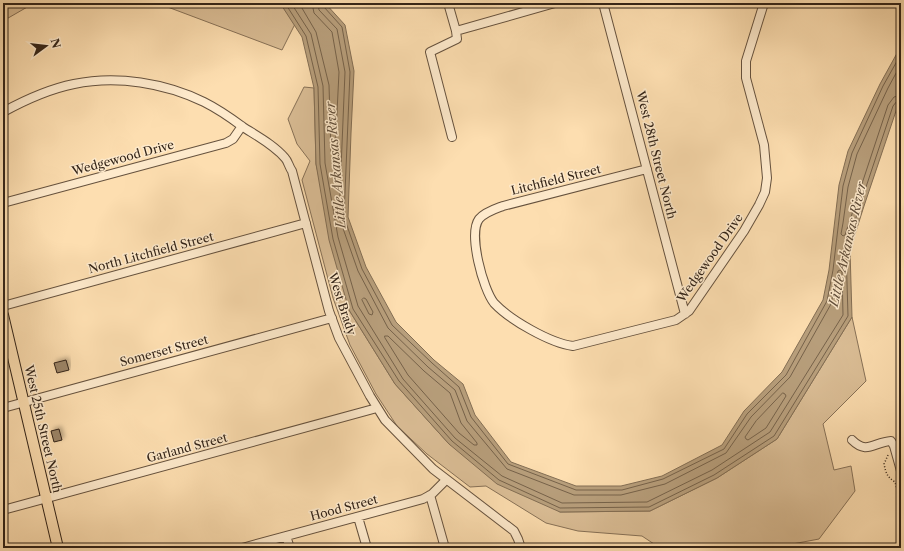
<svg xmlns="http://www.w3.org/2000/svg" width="904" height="551" font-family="'Libre Caslon Text',serif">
	<defs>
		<filter id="shadow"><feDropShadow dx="2.5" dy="-2.5" stdDeviation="2" flood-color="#0004"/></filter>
	</defs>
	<rect width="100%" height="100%" fill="#fddeb0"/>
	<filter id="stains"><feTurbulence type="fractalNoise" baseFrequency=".005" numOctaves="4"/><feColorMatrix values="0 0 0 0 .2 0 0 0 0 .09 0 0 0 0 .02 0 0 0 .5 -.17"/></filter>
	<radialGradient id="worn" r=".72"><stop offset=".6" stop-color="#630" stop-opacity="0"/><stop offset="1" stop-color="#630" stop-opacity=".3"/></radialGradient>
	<path fill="#dbbe96" stroke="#877157" d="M3 3H109L29 6 3 21Z
		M157 3H280L295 24 282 50Z
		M304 87 314 88 316 164 349 310 395 384 449 444 560 512 650 511 717 478 777 439 852 317 866 381 823 424 834 470 851 466 855 491 819 539 771 548H660L642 536 578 531 546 523 486 486 470 487 427 454 397 426 376 394 350 345 333 298 302 180 310 161 297 144 288 119Z"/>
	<path fill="#b89f7c" stroke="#836e54" d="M280 3H325L345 25 354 71 351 133 348 217 366 267 396 322 434 360 463 384 475 415 511 462 576 486H621L662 476 722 445 744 411 782 372 823 300 829 270 839 185 848 151 880 84 901 46V101L897 108 864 206 850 250 852 317 777 439 717 478 650 511 560 512 497 484 449 444 395 384 349 310 329 240 316 164 314 88 302 37Z"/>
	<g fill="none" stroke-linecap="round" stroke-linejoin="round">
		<path stroke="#76624a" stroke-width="1" d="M285 3 306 36 318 87 320 164 333 239 353 309 399 381 452 441 499 480 560 508 649 507 714 475 774 436 848 316 846 249 860 205 893 106 897 101 901 100
			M291 3 311 34 323 86 325 163 338 237 358 306 403 379 455 438 502 476 562 503 647 502 712 470 770 432 843 315 842 272 840 270 838 271 831 304 790 377 751 417 726 453 665 484 621 495H574L507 469 467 421 455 390 428 367 388 328 358 271 339 217 345 72 337 29 319 10 318 3
			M299 3 316 32 329 85 331 153 333 155 335 153 339 72 332 32 314 13 312 3
			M323 3 324 7 342 27 350 72 344 217 362 269 392 325 432 363 459 387 471 417 508 464 576 490H622L663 479 724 449 747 414 786 375 827 301 833 270 843 186 852 153 883 86 901 54
			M901 64 888 88 857 154 848 187 843 223 841 234 843 236 845 235 888 105 894 97 901 95
			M364 298 366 299 373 312 372 315 369 314 362 300Z
			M385 336H388L424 371 450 393 461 423 477 443V445H474L459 433 408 375 385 338Z
			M783 393 785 394 786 396 766 428 748 440 746 439 745 437 756 421Z"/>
	</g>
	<path fill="#9c8567" stroke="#332418" filter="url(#shadow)" d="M66 360 69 370 57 373 54 363Z
		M59 429 62 440 54 442 51 431Z"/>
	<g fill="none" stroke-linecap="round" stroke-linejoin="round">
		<defs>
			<path id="minor" d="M448 3 456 31 457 39 430 52 452 137
				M603 3 685 314
				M456 31 555 3
				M3 112C25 100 49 89 74 84 117 75 165 83 204 102 218 109 231 118 243 127 257 136 274 145 285 158 288 161 289 167 292 171L329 311 339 338 370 396 385 420 433 469 514 531 518 539 521 548
				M647 169 503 206C495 209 485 212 479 219 468 234 483 289 494 303 510 320 550 343 573 346L676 320 689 311 744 231 759 205 765 192 767 178 764 145 746 78V61L764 3
				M3 203 226 143 233 139 242 126
				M3 306 306 223
				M3 408 332 318
				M852 440C867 455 874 442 891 441L894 446 901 471
				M430 495 445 548
				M3 510 377 408
				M358 517 367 548
				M286 536 290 548
				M242 548 423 499 432 494 446 480"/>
			<path id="major" d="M3 315 58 548"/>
		</defs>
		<use href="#minor" stroke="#66523e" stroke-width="10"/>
		<use href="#major" stroke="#332418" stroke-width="12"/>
		<path stroke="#332418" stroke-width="1.5" stroke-dasharray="1 2" stroke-linecap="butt" d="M888 455 884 464C886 473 887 477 895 482L901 505"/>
		<use href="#minor" stroke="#feeacc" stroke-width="8"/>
		<use href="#major" stroke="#fddeb0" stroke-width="10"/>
	</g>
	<g text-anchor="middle" stroke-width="3" stroke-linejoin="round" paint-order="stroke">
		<g font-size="12" fill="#332418" stroke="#feeacc">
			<text transform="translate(656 155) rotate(76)" y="4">West 28th Street North</text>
			<text transform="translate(123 158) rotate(-15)" y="4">Wedgewood Drive</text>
			<text transform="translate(556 180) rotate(-14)" y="4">Litchfield Street</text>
			<text transform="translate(151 253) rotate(-15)" y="4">North Litchfield Street</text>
			<text transform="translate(710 258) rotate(-55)" y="4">Wedgewood Drive</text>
			<text transform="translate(342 304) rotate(72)" y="4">West Brady</text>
			<text transform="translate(164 351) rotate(-15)" y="4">Somerset Street</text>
			<text transform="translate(43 429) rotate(77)" y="4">West 25th Street North</text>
			<text transform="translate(187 448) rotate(-15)" y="4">Garland Street</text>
			<text transform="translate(344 508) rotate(-15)" y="4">Hood Street</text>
		</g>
		<g font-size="13" font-style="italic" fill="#624f3b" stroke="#feeacc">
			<text transform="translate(335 165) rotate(-95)" y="5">Little Arkansas River</text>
			<text transform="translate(847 244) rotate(-77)" y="5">Little Arkansas River</text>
		</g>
	</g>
	<rect width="904" height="551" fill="none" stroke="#fddeb0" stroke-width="16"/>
	<rect x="4" y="4" width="896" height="543" fill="none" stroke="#332418" stroke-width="2"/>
	<rect x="8" y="8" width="888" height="535" fill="none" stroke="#332418"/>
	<g transform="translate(46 46) rotate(75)" stroke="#feeacc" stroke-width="3" paint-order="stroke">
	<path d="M0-3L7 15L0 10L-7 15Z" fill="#332418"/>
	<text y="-6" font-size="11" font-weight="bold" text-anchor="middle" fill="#332418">N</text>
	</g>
	<rect width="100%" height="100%" filter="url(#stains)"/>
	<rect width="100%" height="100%" fill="url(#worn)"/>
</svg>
